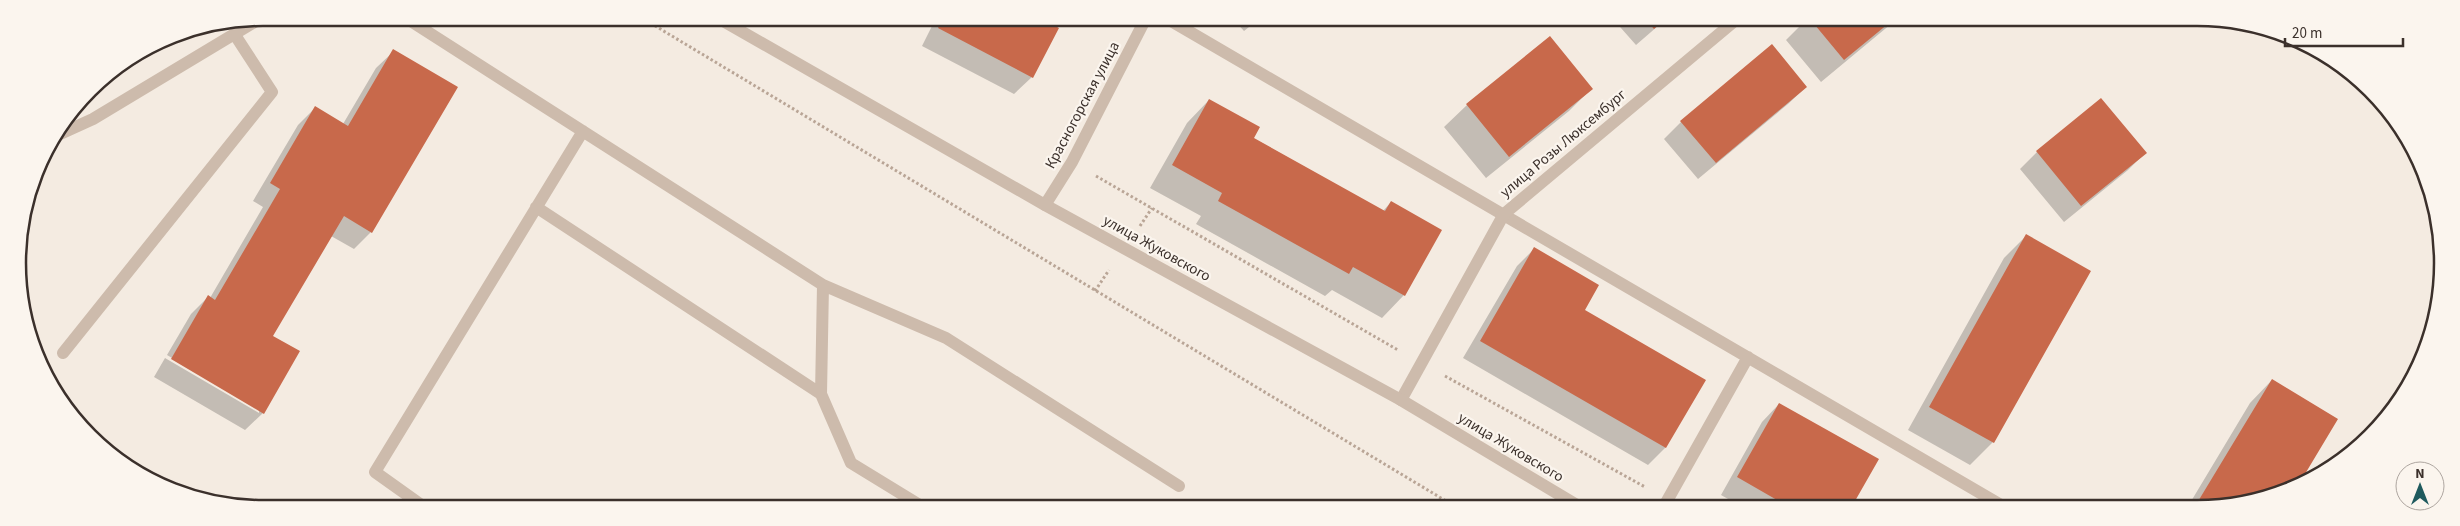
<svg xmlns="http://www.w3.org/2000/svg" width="2460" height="526" font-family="'Source Sans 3',sans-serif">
	<rect width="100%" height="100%" fill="#f4ebe1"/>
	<path fill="#0003" d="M936 18H1037L1032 77 1014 94 922 46Z
		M1233 19H1259L1244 31Z
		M1613 19H1666L1636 45Z
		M1807 19H1897L1821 82 1786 40Z
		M394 51 371 232 354 249 331 236 271 336 263 413 245 430 154 377 165 358 259 413V410L167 355 191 314 208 297 210 298 263 207 253 201 298 125 315 108 343 124 376 68Z
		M1806 87 1788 104 1698 179 1664 139 1681 122Z
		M1591 89 1569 111 1486 178 1444 127 1467 105Z
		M1209 100 1253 138 1383 211 1391 202 1404 295 1382 318 1332 290 1325 296 1196 224 1201 216 1150 188 1187 123Z
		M2037 152 2145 153 2128 170 2064 222 2020 169Z
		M2026 236 2089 271 1993 442 1970 465 1908 430 2004 258Z
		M1534 249 1583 311 1704 380 1665 448 1648 465 1463 358 1517 266Z
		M2272 380 2337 419 2297 486 2291 490 2213 508H2187L2250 403Z
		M1779 404 1850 508H1744L1721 495 1762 422Z"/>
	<path fill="#c8694b" d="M944 18H1040L1059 28 1033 78 938 28Z
		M1645 19H1665L1654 29Z
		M1810 19H1894L1844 60Z
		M1550 36 1593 89 1509 157 1466 104Z
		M1772 44 1807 87 1716 163 1680 121Z
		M393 49 458 87 372 233 344 216 273 336 300 351 264 414 171 359 208 295 215 300 280 189 270 183 315 106 348 126Z
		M2101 98 2147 153 2081 206 2036 151Z
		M1209 99 1260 127 1254 138 1385 211 1391 201 1442 230 1405 296 1353 267 1349 274 1218 201 1222 193 1172 165Z
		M2026 234 2091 271 1994 443 1929 407Z
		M1534 247 1599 285 1585 310 1706 380 1666 448 1480 341Z
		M2272 379 2338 419 2299 484 2291 490 2213 508H2194Z
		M1779 403 1879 459 1851 508H1791L1737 477Z"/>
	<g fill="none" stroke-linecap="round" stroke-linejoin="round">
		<path stroke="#b9a596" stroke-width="3" stroke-dasharray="2.5 2.5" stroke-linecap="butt" d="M642 18 1456 507
			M1096 176 1398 350
			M1140 226 1152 208
			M1095 291 1109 270
			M1445 376 1645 487"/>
		<path stroke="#cdbbac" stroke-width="12" d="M406 18 823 285 946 338 1179 486
			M1166 18 2006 508
			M536 207 821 394
			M823 285 821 394 851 463 923 507
			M63 353 272 92 235 35
			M424 507 375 472 583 131
			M1663 508 1748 357"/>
		<path stroke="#cdbbac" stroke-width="12" d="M60 134 93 119 261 18
			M1045 205 1072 162 1146 18
			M1401 400 1504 214 1737 19"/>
		<path stroke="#cdbbac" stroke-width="12" d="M718 18 1045 205 1401 400 1580 507"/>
	</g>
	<g text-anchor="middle" stroke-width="4.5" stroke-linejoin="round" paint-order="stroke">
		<g font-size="15" fill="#3b302b" stroke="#fbf5ee">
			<text transform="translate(1082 105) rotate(-62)" y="5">Красногорская улица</text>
			<text transform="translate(1563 143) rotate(-40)" y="5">улица Розы Люксембург</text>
			<text transform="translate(1157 248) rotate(29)" y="5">улица Жуковского</text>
			<text transform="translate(1511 447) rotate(31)" y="5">улица Жуковского</text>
		</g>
	</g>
	<path d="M0 0H2460V526H0ZM263 26H2197A237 237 0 0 1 2434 263V263A237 237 0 0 1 2197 500H263A237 237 0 0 1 26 263V263A237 237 0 0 1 263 26Z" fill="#fbf5ee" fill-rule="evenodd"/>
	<path fill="none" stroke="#3b302b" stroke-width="2.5" d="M263 26H2197A237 237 0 0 1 2434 263V263A237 237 0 0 1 2197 500H263A237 237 0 0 1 26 263V263A237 237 0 0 1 263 26Z"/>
	<g transform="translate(2420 486)"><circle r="24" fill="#fbf5ee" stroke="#aea6a0"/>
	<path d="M0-4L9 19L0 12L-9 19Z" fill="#1f5a5e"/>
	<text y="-8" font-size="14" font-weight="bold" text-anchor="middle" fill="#3b302b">N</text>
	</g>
	<path d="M2285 38v8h118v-8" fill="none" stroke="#3b302b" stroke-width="2.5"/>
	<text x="2292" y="38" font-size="15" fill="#3b302b" stroke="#fbf5ee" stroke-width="4" paint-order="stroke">20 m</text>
</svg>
